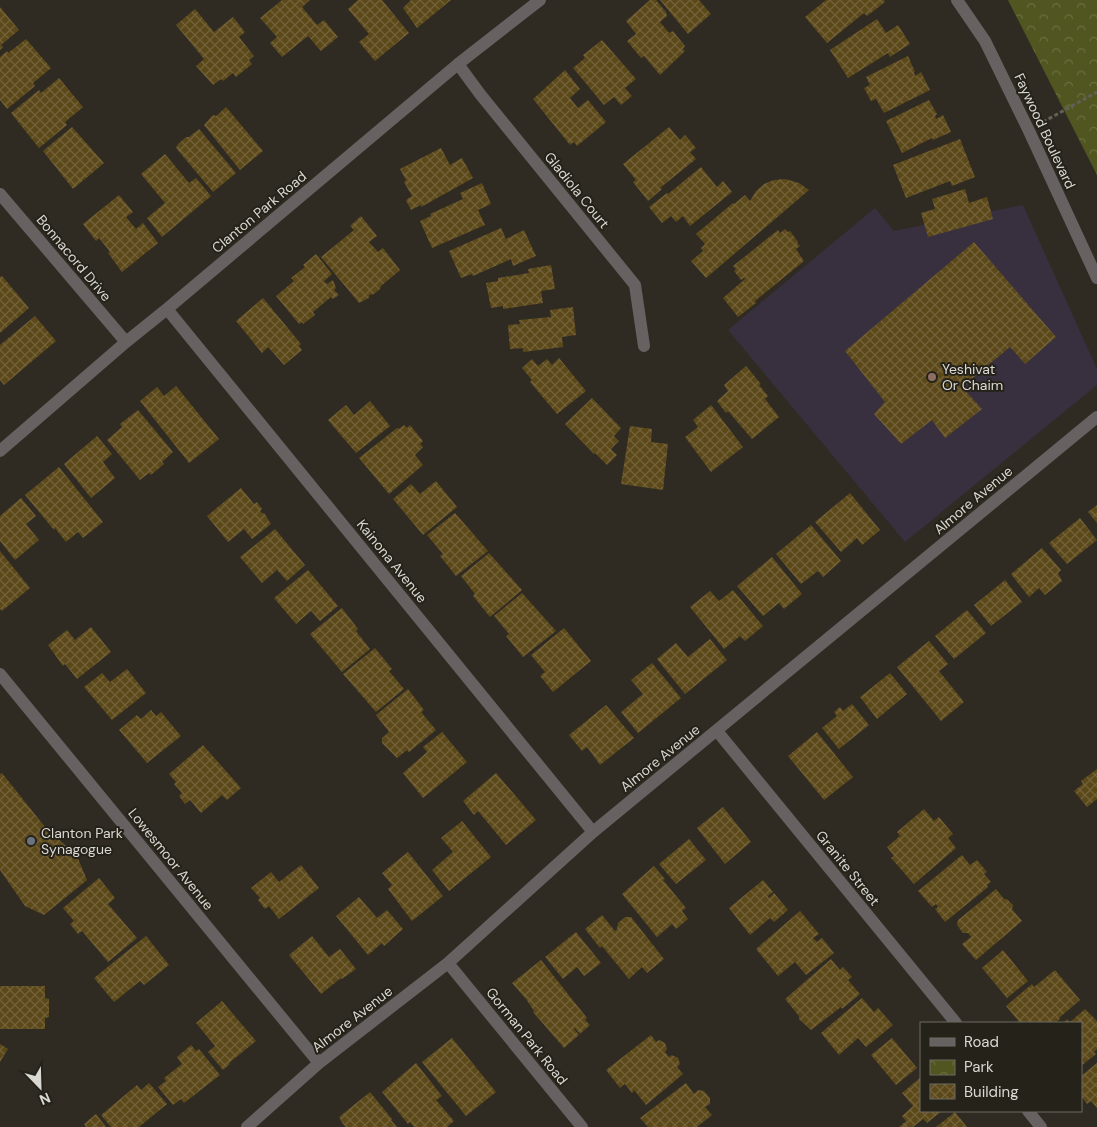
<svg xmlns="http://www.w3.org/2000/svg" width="1097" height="1127" font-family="'DM Sans',sans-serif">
	<defs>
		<pattern id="park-crowns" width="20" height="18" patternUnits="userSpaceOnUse" patternTransform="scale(1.25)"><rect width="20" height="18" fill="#515620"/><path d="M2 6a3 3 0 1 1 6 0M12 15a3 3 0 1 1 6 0" fill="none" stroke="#696e40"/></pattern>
		<pattern id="building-cross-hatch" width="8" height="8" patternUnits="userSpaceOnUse" patternTransform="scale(1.25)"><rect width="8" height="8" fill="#5c491a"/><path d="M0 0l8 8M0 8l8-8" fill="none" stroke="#73623a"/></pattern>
	</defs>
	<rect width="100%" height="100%" fill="#2f2b23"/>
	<path fill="#382f3f" d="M1023 205 1097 369V385L905 542 728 330 875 208 894 231Z"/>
	<path fill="url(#park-crowns)" d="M1008 0H1097V175Z"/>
	<path fill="url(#building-cross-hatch)" d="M282 0H310L302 7 317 25 324 20 338 37 321 51 308 36 282 57 270 43 277 37 260 18Z
		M358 0H382L409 33 375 61 359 42 369 34 348 9Z
		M411 0H451L417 28 403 8Z
		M650 0H656L666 12 667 16 660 22 669 33 673 31 685 46 683 49 685 51 660 75 644 56 641 58 627 41 636 34 626 21Z
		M660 0H699L711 14 688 34Z
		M826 0H884L885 2 867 16 864 13 827 43 805 17Z
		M0 7 19 30 1 45 3 47 0 50Z
		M195 9 214 32 233 17 245 32 239 37 254 56 249 60 252 64 236 77 233 73 223 81 221 79 213 85 196 66 204 59 176 25Z
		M877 19 886 33 898 25 910 44 890 57 888 53 848 78 830 50Z
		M26 39 51 68 33 83 35 86 7 109 0 100V57L7 51 8 53Z
		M602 40 636 79 625 88 632 96 621 105 614 97 604 105 573 68 585 58 583 55Z
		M908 56 915 72H914L915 76 921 72 930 90 884 113 876 99 871 101 864 88 870 85 866 77Z
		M565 70 580 89 570 98 578 108 588 100 606 122 577 146 574 142 570 145 533 99Z
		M59 78 83 107 65 122 67 125 39 148 11 113 39 90 41 93Z
		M929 100 937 114 935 116 936 119 943 115 951 132 933 140 932 138 902 153 886 121Z
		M226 107 263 151 240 170 204 125 213 115 216 116Z
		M72 127 104 163 73 189 43 151Z
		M669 127 680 140 685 135 696 148 690 152 696 159 660 188 662 189 648 201 633 182 636 180 623 164Z
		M199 129 236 173 213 192 176 148 178 144 186 137H189Z
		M960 139 975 177 952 186 950 181 906 198 893 165Z
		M441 148 450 165 462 158 473 178 421 207V205L411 210 406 200 412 196 404 182 406 180 400 169Z
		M165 154 189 183 196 178 211 196 162 237 147 218 165 203 141 174Z
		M701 167 717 187 723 181 732 192 690 226 683 216 676 222 671 216 662 223 649 207 667 193 668 194Z
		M785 179 799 183 809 190 706 278 691 261 703 251 701 248 705 244 696 234 733 203 734 204 745 195 750 201 756 191 764 184 774 180Z
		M482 183 491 204 478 210 485 225 432 248 420 221 431 216 430 214 463 199 460 193Z
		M965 189 969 203 987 197 993 219 928 237 921 213 935 209 932 199Z
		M119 195 133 212 126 217 136 229 143 223 158 243 122 272 108 253 110 252 99 238 96 241 83 224Z
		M361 216 377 236 369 242 378 252 383 248 400 270 381 286 380 289 374 294 369 295V298L359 303 321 257 354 230 350 226Z
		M501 228 506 239 524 230 536 256 513 266 511 259 473 276 472 274 461 278 449 251Z
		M785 229 788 232 790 231 798 242 797 243 800 246 796 249 804 261 755 301 756 303 738 317 723 298 745 279 744 278 741 280 734 271 736 269 733 266 778 230 780 233Z
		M974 242 1056 337 1025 364 1010 347 962 387 982 409 945 438 932 420 901 444 874 414 885 402 845 351Z
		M316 254 332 274 324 281 327 284 333 280 336 288 334 290 339 295 333 299 331 297 313 312 315 315 303 324 302 322 299 324 276 296 294 281 291 278 305 267 303 265Z
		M551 265 555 289 541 291 543 303 503 309V306L491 308 486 283 498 281V278L529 273 528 269Z
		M2 276 29 308 0 333V277Z
		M263 298 301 344 299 346 302 350 284 365 268 347 262 353 236 321Z
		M573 307 576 335 562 337 563 347 523 352V348L510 349 508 325 520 324 519 320 551 317 550 310Z
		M35 316 56 341 4 385 0 380V345Z
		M559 358 586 391 557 414 530 382 532 380 522 368 532 359 538 366 547 359 552 365Z
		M746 366 761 384 759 385 768 396 765 399 779 417 752 439 728 411 726 413 717 401 728 391 724 385Z
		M176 386 219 439 189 463 140 401 157 387 164 396Z
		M592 398 621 428 614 436 619 441 611 449 617 455 607 465 595 453 594 454 565 424Z
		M370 401 390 426 356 453 328 420 346 405 354 415Z
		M711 405 743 447 711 472 685 437 698 427 693 420Z
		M138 410 173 452 162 462 164 464 151 475 149 473 140 480 107 440 122 427 120 424Z
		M404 425 407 428 410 425 423 441 420 444 423 447 415 455 423 465 389 494 359 458 397 428 399 429Z
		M630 426 652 429 651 442 668 444 663 490 621 484Z
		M97 436 112 454 103 462 115 478 91 498 64 464Z
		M59 467 103 522 83 538 78 532 66 542 55 528 54 530 25 495Z
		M436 481 457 507 423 535 393 499 411 484 420 494Z
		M241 488 254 504 257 502 262 509 260 511 263 514 264 513 271 524 252 539 244 529 228 542 207 516Z
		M850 493 880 530 862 545 857 538 841 552 815 522Z
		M21 498 36 516 26 524 39 540 15 560 0 541V516Z
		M1097 505V523L1088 512Z
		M455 513 488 551 456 576 440 556 443 554 427 535Z
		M1080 518 1097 540 1067 564 1049 543Z
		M811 525 841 561 823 577 818 571 801 584 776 554Z
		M275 529 305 565 287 581 277 570 262 583 240 557Z
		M1042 548 1061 570 1058 573 1062 581 1045 595 1039 588 1029 597 1011 574Z
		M0 551 30 588 2 611 0 609Z
		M489 553 522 590 490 617 473 596 475 594 461 576Z
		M772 557 802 594 784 609 779 603 763 616 737 586Z
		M308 570 338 606 320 621 311 611 296 624 274 598Z
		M1005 580 1022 602 991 626 974 605Z
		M733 590 763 626 745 641 740 636 724 649 690 607 710 591 719 601Z
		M522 593 556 631 523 657 506 636 509 634 494 616Z
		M342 608 358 629 356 631 370 649 342 672 310 634Z
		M967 610 986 633 954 659 935 636Z
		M91 627 111 652 77 679 65 664 63 666 48 645 67 630 75 640Z
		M564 628 591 661 553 692 540 676 545 672 531 655Z
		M710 639 727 660 685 694 657 659 676 643 688 657Z
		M929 641 948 664 939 671 964 702 941 721 897 667Z
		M375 648 392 669 389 671 404 689 376 712 343 674Z
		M652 663 681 698 638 733 621 712 643 694 631 680Z
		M127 669 146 693 112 720 84 687 102 673 110 682Z
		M890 673 907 694 877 719 860 697Z
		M408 689 424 710 421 712 436 730 409 752 407 750 397 758 382 743V738L389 732 376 715Z
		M852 704 869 725 839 749 822 728 837 716 834 712 840 707 843 711Z
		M606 705 634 738 600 765 587 747 582 751 569 735Z
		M151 710 156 716 161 712 181 736 147 763 119 730 137 715 141 719Z
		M442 732 467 762 423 798 403 773 427 752 423 747Z
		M817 732 853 777 824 800 788 756Z
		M203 745 241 788 227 800 222 795 201 813 190 800 185 804 179 796 182 793 174 784 176 782 169 774Z
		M1097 769V799L1087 807 1074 791 1083 784 1081 781Z
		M2 773 45 827 77 856 87 880 44 915 25 906 0 870V774Z
		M496 773 536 820 506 845 478 811 474 815 463 801Z
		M723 807 751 842 725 864 697 828Z
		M924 809 934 821 939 817 953 834 948 838 956 848 914 884 891 858 894 856 887 847 900 836 897 832Z
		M462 821 491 857 449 891 432 870 453 852 441 838Z
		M689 839 706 860 676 884 659 864Z
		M408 852 443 896 412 921 388 889 392 885 382 873Z
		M962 855 970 865 977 860 987 872 984 874 991 882 987 885 988 887 945 922 935 909 938 907 936 904 932 907 918 891Z
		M301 865 319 888 279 919 269 906 265 909 258 900 260 898 251 888 271 872 279 882Z
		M654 866 665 879 663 880 686 908 682 911 688 919 676 929 672 924 657 937 622 894Z
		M99 878 115 898 108 904 137 938 108 962 82 931 78 934 70 924 74 921 63 908Z
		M763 880 773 892 768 896 769 898 774 893 788 910 774 922 770 918 750 935 729 908Z
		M996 889 1004 899H1007L1013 905 1012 909 1022 921 976 960 962 944 971 937 968 933H963L957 925 958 920Z
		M359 897 377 918 387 910 403 929 384 946 382 943 368 955 336 916Z
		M800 911 819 934 813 938 817 942 822 938 834 953 806 975 795 962 778 976 756 949Z
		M602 915 615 931 617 929 618 923 625 917H631L664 959 647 973 642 967 629 979 602 946 600 948 585 929Z
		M576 932 601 963 584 976 577 967 563 979 545 957Z
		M146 936 169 965 144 985 140 981 114 1002 94 978Z
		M312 936 329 957 340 949 356 969 342 979 341 978 321 994 289 955Z
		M1003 950 1028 981 1007 998 982 968Z
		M831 959 840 970 843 967 852 977 848 980 860 994 842 1009 841 1007 811 1030 799 1019V1016L785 999Z
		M541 960 587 1018 585 1020 590 1025 580 1034 575 1028 574 1029 579 1035 564 1048 533 1012 534 1011 526 999 512 983Z
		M1055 970 1080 1000 1059 1018 1060 1019 1055 1023H1020L1006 1006 1032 984 1034 987Z
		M0 986H45V998L49 999V1017L45 1018V1029H0Z
		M862 998 874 1012 878 1008 893 1025 866 1047 858 1038 839 1055 821 1033Z
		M222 1001 256 1041 229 1063 230 1064 223 1070 208 1052 215 1046 196 1023Z
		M1085 1009 1097 1021V1049L1094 1052 1096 1054 1081 1066V1023H1063L1067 1019 1070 1022Z
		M651 1035 656 1042 659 1040 665 1043 667 1049 665 1052 669 1057 672 1055 678 1058 680 1064 677 1067 683 1074 646 1105 634 1090 632 1093 625 1084 620 1088 606 1070Z
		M452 1038 496 1092 466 1116 422 1062Z
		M892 1038 917 1068 896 1085 871 1055Z
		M0 1044 8 1049 0 1062Z
		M191 1045 196 1051 199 1049 220 1075 184 1103 181 1099 173 1105 158 1087 166 1081 164 1078 182 1064 177 1057Z
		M416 1063 442 1096 436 1100 454 1121 447 1127H414L410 1122 408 1124 382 1092Z
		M1097 1063V1108L1091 1101 1087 1104 1081 1096V1076Z
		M921 1077V1111H942L927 1123 923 1119 913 1127H899L906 1121 902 1116 913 1106 902 1093Z
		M149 1083 167 1104 139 1127H111L101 1115 137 1085 141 1090Z
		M686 1083 694 1094 698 1090 704 1091 710 1098V1104L705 1107 712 1115 697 1127H648L640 1118Z
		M370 1092 392 1119 391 1120 397 1127H346L343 1124 339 1117Z
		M955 1112 967 1127H936Z
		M96 1114 106 1127H86L84 1124Z"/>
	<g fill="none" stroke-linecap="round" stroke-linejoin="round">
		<path stroke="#636058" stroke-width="3" stroke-dasharray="4 2.5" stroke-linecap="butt" d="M1043 122 1097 92"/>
		<path stroke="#676162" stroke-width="12" d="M957 0 985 41 1029 131 1097 278
			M458 64 480 94 635 285 644 346
			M0 194 126 342
			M167 309 593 832
			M0 451 126 342 167 309 458 64 540 0
			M0 674 319 1063
			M717 731 956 1023
			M448 963 582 1127
			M1028 1111 1041 1127
			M247 1127 319 1063 448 963 593 832 1097 417"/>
	</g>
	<circle fill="#8d6e63" stroke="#252219" stroke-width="2" cx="932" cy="377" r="5"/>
	<circle fill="#6b7280" stroke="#252219" stroke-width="2" cx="31" cy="841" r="5"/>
	<g text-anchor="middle" stroke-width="4" stroke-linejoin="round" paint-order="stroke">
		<g font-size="14" fill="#dad8d2" stroke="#252219">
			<text transform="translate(1045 131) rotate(65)" y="5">Faywood Boulevard</text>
			<text transform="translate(577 190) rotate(51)" y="5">Gladiola Court</text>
			<text transform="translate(259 212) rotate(-40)" y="5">Clanton Park Road</text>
			<text transform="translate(74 258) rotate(50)" y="5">Bonnacord Drive</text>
			<text transform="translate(973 500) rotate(-40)" y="5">Almore Avenue</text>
			<text transform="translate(392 561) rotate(51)" y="5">Kainona Avenue</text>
			<text transform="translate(660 758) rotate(-39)" y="5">Almore Avenue</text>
			<text transform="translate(171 859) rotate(51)" y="5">Lowesmoor Avenue</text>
			<text transform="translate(848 868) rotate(51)" y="5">Granite Street</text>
			<text transform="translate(352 1019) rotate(-38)" y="5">Almore Avenue</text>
			<text transform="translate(527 1036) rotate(51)" y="5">Gorman Park Road</text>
		</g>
		<g font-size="14" fill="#dad8d2" stroke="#252219" text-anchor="start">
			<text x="942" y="374">Yeshivat<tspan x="942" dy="16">Or Chaim</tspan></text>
			<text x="41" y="838">Clanton Park<tspan x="41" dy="16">Synagogue</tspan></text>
		</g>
	</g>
	<rect x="920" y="1022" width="162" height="90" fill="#252219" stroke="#6d6b63"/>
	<rect x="930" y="1038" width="25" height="8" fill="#676162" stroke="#6d6b63"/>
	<text x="964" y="1047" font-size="15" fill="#dad8d2">Road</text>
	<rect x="930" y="1060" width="25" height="15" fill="url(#park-crowns)" stroke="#6d6b63"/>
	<text x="964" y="1072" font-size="15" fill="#dad8d2">Park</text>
	<rect x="930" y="1084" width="25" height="15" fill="url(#building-cross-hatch)" stroke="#6d6b63"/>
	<text x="964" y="1097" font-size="15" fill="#dad8d2">Building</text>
	<g transform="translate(40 1087) rotate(157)" stroke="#252219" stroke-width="4" paint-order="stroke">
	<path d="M0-4L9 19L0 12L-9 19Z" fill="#dad8d2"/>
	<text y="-8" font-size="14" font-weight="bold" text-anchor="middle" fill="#dad8d2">N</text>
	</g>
</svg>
